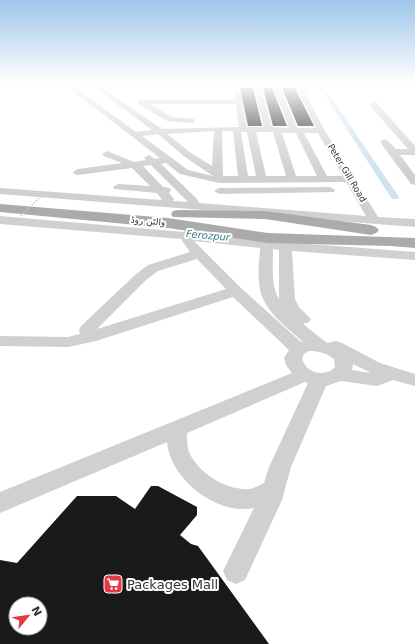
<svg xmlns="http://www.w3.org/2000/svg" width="415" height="644" font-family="'DejaVu Sans',Vazirmatn,sans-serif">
	<rect width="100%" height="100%" fill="#fff"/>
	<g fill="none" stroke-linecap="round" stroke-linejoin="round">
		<path fill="#cfe2ee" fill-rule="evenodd" d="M317 83H321L399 197 398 199H392Z"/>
	</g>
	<path fill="#1a1a1a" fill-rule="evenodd" d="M240 88H253L262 126H248Z
		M263 88H272L287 126H273Z
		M282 88H295L314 126H298Z
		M151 486H158L197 507V515L180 535 191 544 198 546 269 644H0V560L17 563 77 496H116L135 509ZM16 604H40V628H16Z"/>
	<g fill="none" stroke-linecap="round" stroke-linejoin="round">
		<path fill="#d0d0d0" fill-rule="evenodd" d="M64 83H75L72 85 136 132 152 130 91 85 90 83H101L98 85 162 129 239 127 236 104H150L172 117 194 119V123H191L167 121 138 104V100H235L234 92 237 90 240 92 247 127H264L254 87H120L118 86V84L300 83 325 131 378 217 415 219V227L0 194V188L162 200 157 193 114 189 113 187 118 184 150 186 132 168 78 175 74 174 73 172 78 169 122 163 104 156 102 154 107 151 134 162 146 160 144 158 149 155 155 159 160 158 65 85ZM261 87H273L289 128 272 127ZM280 87H296L316 128H297ZM214 131 212 166 191 153 167 134ZM222 131H233L238 176H223ZM241 132H247L256 176H248ZM256 132H273L286 176H266ZM282 133H296L317 176H296ZM304 133H318L343 176H327ZM158 134 185 157 213 176 188 170 142 136ZM166 163 180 174 219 183 346 182 366 216 199 203 197 199 161 164ZM151 165 188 202 173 201 174 199 169 193 171 190 170 188 163 187 143 166Z
			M370 102H376L415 146V155H400L415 175V185L411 184 380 142 384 139 387 140 396 149H408L370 106Z
			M330 187 335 190 334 192 219 194 214 191 219 188Z
			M0 216 184 232 187 227H195L197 230 196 233 257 240 415 252V260L292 251 295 299 299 307 311 319 309 322 303 324 327 343 336 341 342 343 380 363 415 374V386L393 380 377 386 341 381 326 386 291 467 282 500 245 580 236 584 227 580 223 571 254 508C217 516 170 479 167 442L0 513V492L292 373 286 365 284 358 289 350 233 297 96 341 68 347 0 346V336L68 337 80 334 79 330 81 326 136 274 148 265 190 252 181 239 0 224ZM194 241 260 248C259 265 256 285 264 301 272 317 290 330 303 342H301L241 288ZM273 249 279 250V299L282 303C270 290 273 265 273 249ZM197 259 226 289 97 329 146 280 158 271ZM309 351C318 351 327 353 334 359L335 367C325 378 305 373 302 358L304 354ZM353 364 371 373 352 370ZM305 382 308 383 269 467 264 483C259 485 255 488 250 489 227 491 198 473 189 452 187 446 187 439 187 433Z"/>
		<path fill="#ababab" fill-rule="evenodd" d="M0 204 168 218 268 233 415 238V248L391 246 268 243 168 228 0 212Z
			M178 210 265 211 371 225 376 227 379 230 376 233 371 235 265 219 173 217 171 214 173 211Z"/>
		<path stroke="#cdcdcd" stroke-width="1.5" stroke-dasharray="1.5 1.5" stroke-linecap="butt" d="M21 216 41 196"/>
	</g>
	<linearGradient id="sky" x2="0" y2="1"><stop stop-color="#9ec6ea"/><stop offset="0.48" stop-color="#fff"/><stop offset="1" stop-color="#fff" stop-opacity="0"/></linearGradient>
	<rect width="415" height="173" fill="url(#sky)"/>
	<defs>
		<symbol id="supermarket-square" viewBox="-11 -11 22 22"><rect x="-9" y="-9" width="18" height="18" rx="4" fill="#e63946" stroke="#fff"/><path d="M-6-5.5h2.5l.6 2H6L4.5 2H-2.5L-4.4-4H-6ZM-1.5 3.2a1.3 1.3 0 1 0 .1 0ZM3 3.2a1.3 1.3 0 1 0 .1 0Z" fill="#fff"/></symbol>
	</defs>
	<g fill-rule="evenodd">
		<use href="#supermarket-square" x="102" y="573" width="22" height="22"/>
	</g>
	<g text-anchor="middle" stroke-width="4" stroke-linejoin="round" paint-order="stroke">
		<g font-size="9" fill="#333" stroke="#fff">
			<text transform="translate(347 173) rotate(59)" y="3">Peter Gill Road</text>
			<text transform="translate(148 221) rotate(5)" y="3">والٹن روڈ</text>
		</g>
		<g font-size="10" font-style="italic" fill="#3f7597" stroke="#fff">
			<text transform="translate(208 235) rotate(5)" y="4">Ferozpur</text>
		</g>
		<g font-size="13" fill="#333" stroke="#fff" text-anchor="start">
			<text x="127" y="589">Packages Mall</text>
		</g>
	</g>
	<g transform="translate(28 616) rotate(61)"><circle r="19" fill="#ffffff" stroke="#adadad"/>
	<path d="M0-3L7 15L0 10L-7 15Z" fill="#e63946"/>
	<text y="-6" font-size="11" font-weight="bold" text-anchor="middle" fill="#333333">N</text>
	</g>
</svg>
